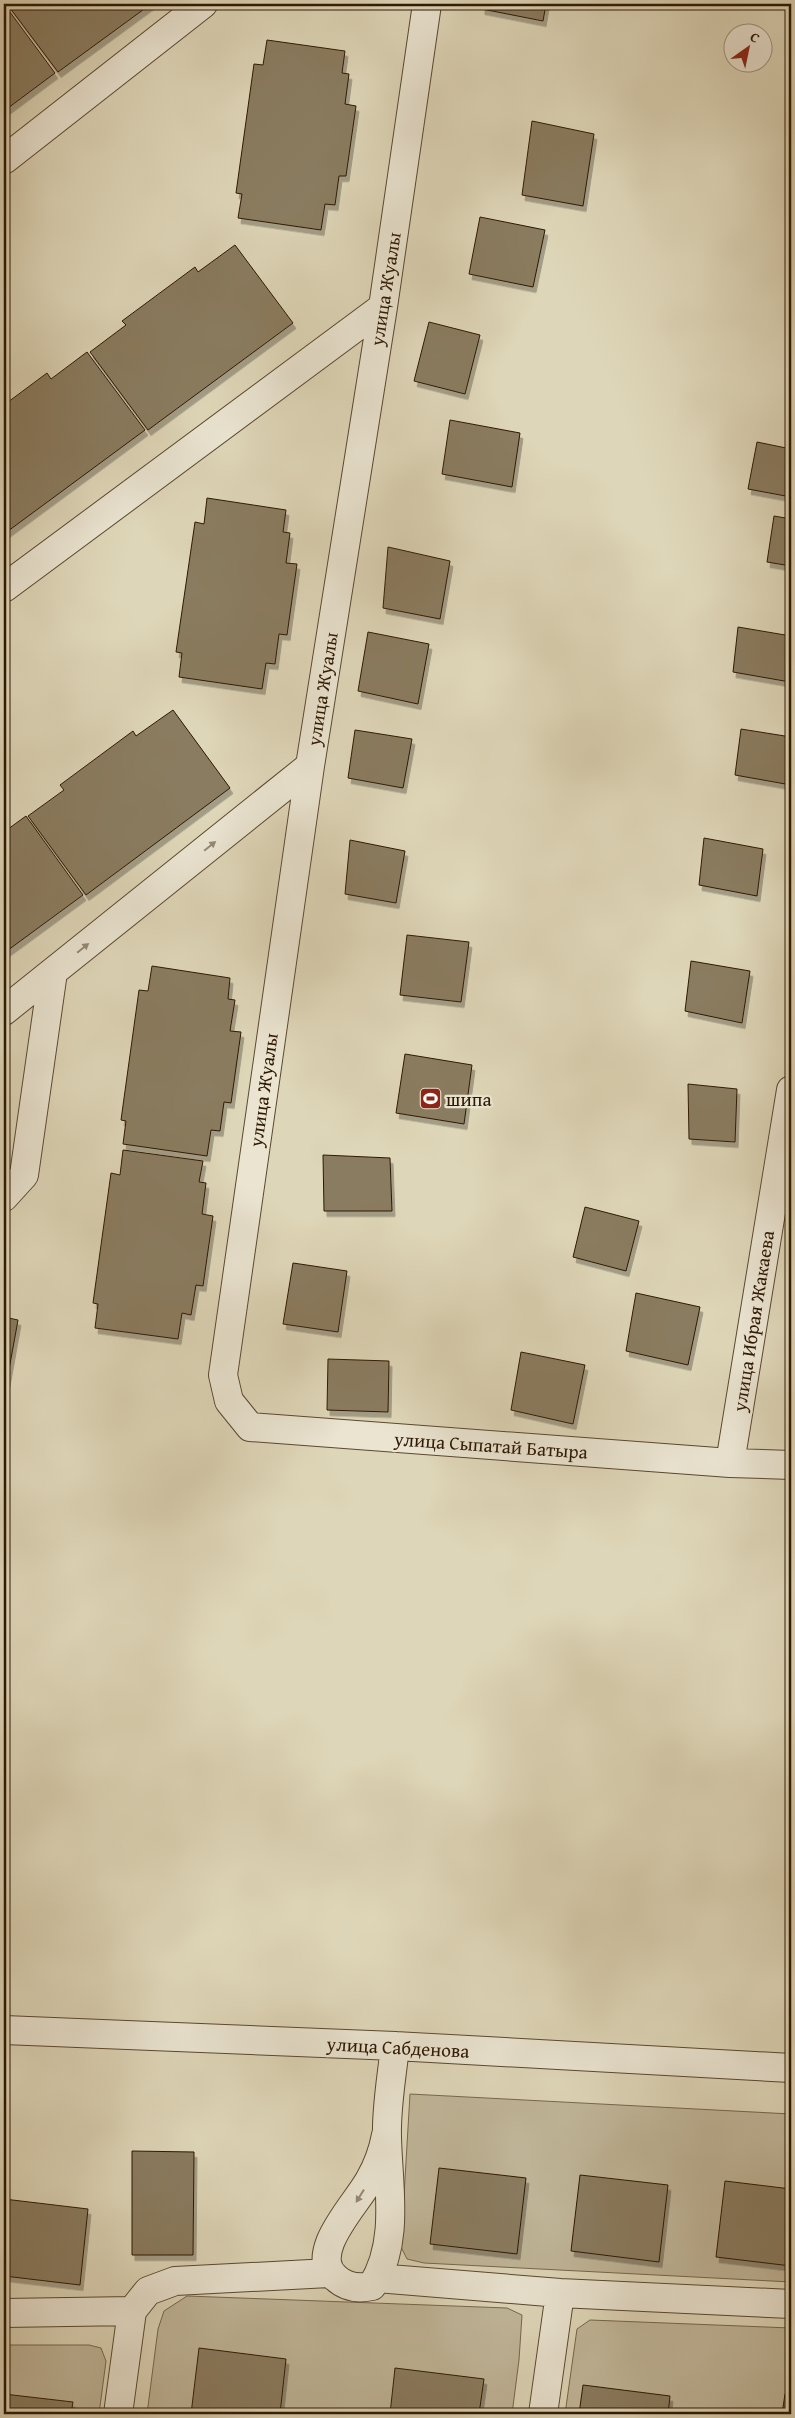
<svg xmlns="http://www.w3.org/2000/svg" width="795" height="2418" font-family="'Gentium Book Plus',serif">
	<defs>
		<filter id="shadow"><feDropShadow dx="3" dy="5.5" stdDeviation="0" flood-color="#0004"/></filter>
	</defs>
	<rect width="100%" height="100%" fill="#ded6b8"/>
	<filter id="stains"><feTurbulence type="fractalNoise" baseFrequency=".004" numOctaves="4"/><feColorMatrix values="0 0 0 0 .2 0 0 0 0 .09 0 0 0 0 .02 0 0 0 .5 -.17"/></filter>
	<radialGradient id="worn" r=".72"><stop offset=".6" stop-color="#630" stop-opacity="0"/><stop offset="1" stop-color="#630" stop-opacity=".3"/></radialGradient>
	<path fill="#c0b699" stroke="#77674e" d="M410 2094 791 2114V2282L424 2263 407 2259 401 2247Z
		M187 2296 507 2308 522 2315 519 2360 512 2414H147L158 2329 164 2311Z
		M590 2320 791 2328V2414H565L577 2329Z
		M4 2345H89L101 2348 106 2361 99 2414H4Z"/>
	<path fill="#8a7b61" stroke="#2e1803" filter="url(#shadow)" d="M4 4 55 73 4 111Z
		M7 4H151L58 72Z
		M482 4H546L543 21 482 9Z
		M267 40 345 51 342 73 349 74 345 104 356 106 346 176H339L335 205 325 204 321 230 238 218 242 194 236 193 254 64 263 65Z
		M532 121 594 134 583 206 522 195Z
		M480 217 545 230 533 287 469 274Z
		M235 245 293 323 148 430 90 352 126 325 122 321 195 267 198 272Z
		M429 322 480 335 465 394 414 381Z
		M87 352 145 430 4 534V405L47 373 51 379Z
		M450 420 520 433 512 487 442 474Z
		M757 442 791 449V497L748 489Z
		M207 498 286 510 283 532 290 533 286 563 297 564 287 635 279 634 275 664 266 663 262 689 179 677 182 653 176 652 195 522 204 524Z
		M774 516 791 519V566L767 562Z
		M388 547 450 561 440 619 383 608Z
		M738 627 791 636 790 682 733 672Z
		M368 632 429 644 418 704 358 691Z
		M173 710 230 788 86 895 28 816 64 790 60 785 133 731 136 736Z
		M741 729 791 737V785L735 775Z
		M355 730 412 739 403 788 348 778Z
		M26 816 83 895 4 953V832Z
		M704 838 763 849 757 896 699 885Z
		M350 840 405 851 396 903 345 894Z
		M407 935 469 942 461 1002 400 995Z
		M691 961 750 971 742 1023 685 1011Z
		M152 966 230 978 228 999 235 1000 230 1031 241 1032 231 1103 224 1102 220 1131 211 1130 207 1156 123 1144 126 1121 121 1120 139 990 148 991Z
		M405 1054 472 1065 464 1124 396 1113Z
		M688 1084 737 1089 735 1142 689 1139Z
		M123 1150 203 1161 199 1182 206 1183 202 1214 213 1216 203 1286 196 1285 191 1315 182 1313 178 1339 95 1328 98 1304 93 1303 111 1173 120 1175Z
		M323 1155 390 1158 392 1211H324Z
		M585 1207 639 1221 626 1271 573 1257Z
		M293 1263 347 1271 338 1332 283 1324Z
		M636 1293 700 1307 688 1365 626 1351Z
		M4 1317 18 1320 4 1397Z
		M791 1343V1371L786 1370Z
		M521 1352 585 1365 573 1424 511 1410Z
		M328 1359 389 1361 388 1412 327 1410Z
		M132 2151 194 2152 193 2255H132Z
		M439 2168 526 2178 517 2254 430 2244Z
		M580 2175 668 2185 659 2262 571 2251Z
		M725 2181 791 2189V2266L716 2257Z
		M4 2199 88 2209 80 2285 4 2276Z
		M199 2348 286 2359 280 2414H191Z
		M395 2368 484 2379 479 2414H390Z
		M583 2385 670 2396 668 2414H579Z
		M4 2394 73 2402 71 2414H4Z
		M785 2394 791 2395V2414H782Z"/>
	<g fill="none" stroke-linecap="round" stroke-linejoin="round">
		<defs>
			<path id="minor" d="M427 4 383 307 310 766 223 1375 229 1401 250 1427 730 1463 791 1465
				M4 160 203 4
				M4 588 383 307
				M4 1011 310 766
				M4 1197 24 1175 53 972
				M730 1463 791 1090
				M4 2030 395 2046 791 2068
				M386 2135C383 2151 378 2165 370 2179 357 2204 306 2253 336 2278 347 2288 359 2289 372 2286 400 2242 388 2186 387 2137 386 2107 392 2076 395 2046
				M377 2278 560 2293 791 2304
				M4 2313 132 2311
				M118 2414 132 2311 148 2291 175 2281 329 2273
				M543 2414 560 2293"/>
		</defs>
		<use href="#minor" stroke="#5a4830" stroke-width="30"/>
		<use href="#minor" stroke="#eae4d1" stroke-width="28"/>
	</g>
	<defs><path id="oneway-solid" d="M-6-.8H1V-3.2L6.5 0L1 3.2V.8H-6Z" transform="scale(1.25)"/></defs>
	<g fill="#958874">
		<use href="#oneway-solid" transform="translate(210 846) rotate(-39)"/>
		<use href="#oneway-solid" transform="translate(83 948) rotate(-39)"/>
		<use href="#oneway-solid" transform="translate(360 2196) rotate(122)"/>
	</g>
	<defs>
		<symbol id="stadium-square" viewBox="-11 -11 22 22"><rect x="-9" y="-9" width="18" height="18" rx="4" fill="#8f2418" stroke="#eae4d1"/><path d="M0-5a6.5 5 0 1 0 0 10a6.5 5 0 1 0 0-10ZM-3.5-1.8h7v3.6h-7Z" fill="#fff"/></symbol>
	</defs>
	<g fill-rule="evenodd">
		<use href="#stadium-square" x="418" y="1086" width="25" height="25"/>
	</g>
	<g text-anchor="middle" stroke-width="4.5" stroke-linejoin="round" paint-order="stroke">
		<g font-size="19" fill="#2e1803" stroke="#eae4d1">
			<text transform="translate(385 289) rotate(-81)" y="7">улица Жуалы</text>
			<text transform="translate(322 689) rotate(-81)" y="7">улица Жуалы</text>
			<text transform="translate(263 1090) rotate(-82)" y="7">улица Жуалы</text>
			<text transform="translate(753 1321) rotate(-81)" y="7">улица Ибрая Жакаева</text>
			<text transform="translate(491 1445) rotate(4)" y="7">улица Сыпатай Батыра</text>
			<text transform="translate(398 2047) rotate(3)" y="7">улица Сабденова</text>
		</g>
		<g font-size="19" fill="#2e1803" stroke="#eae4d1" text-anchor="start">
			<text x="446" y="1106">шипа</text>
		</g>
	</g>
	<rect width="795" height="2418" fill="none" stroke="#ded6b8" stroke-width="20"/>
	<rect x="5" y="5" width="785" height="2408" fill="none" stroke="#2e1803" stroke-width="2.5"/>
	<rect x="10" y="10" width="775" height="2398" fill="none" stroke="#2e1803"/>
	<g transform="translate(748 48) rotate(33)"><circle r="24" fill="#eae4d1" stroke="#9f927f"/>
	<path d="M0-4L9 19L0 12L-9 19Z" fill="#8f2418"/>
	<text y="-8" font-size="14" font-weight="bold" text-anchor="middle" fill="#2e1803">С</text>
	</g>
	<rect width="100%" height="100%" filter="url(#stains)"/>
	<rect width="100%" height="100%" fill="url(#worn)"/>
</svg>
